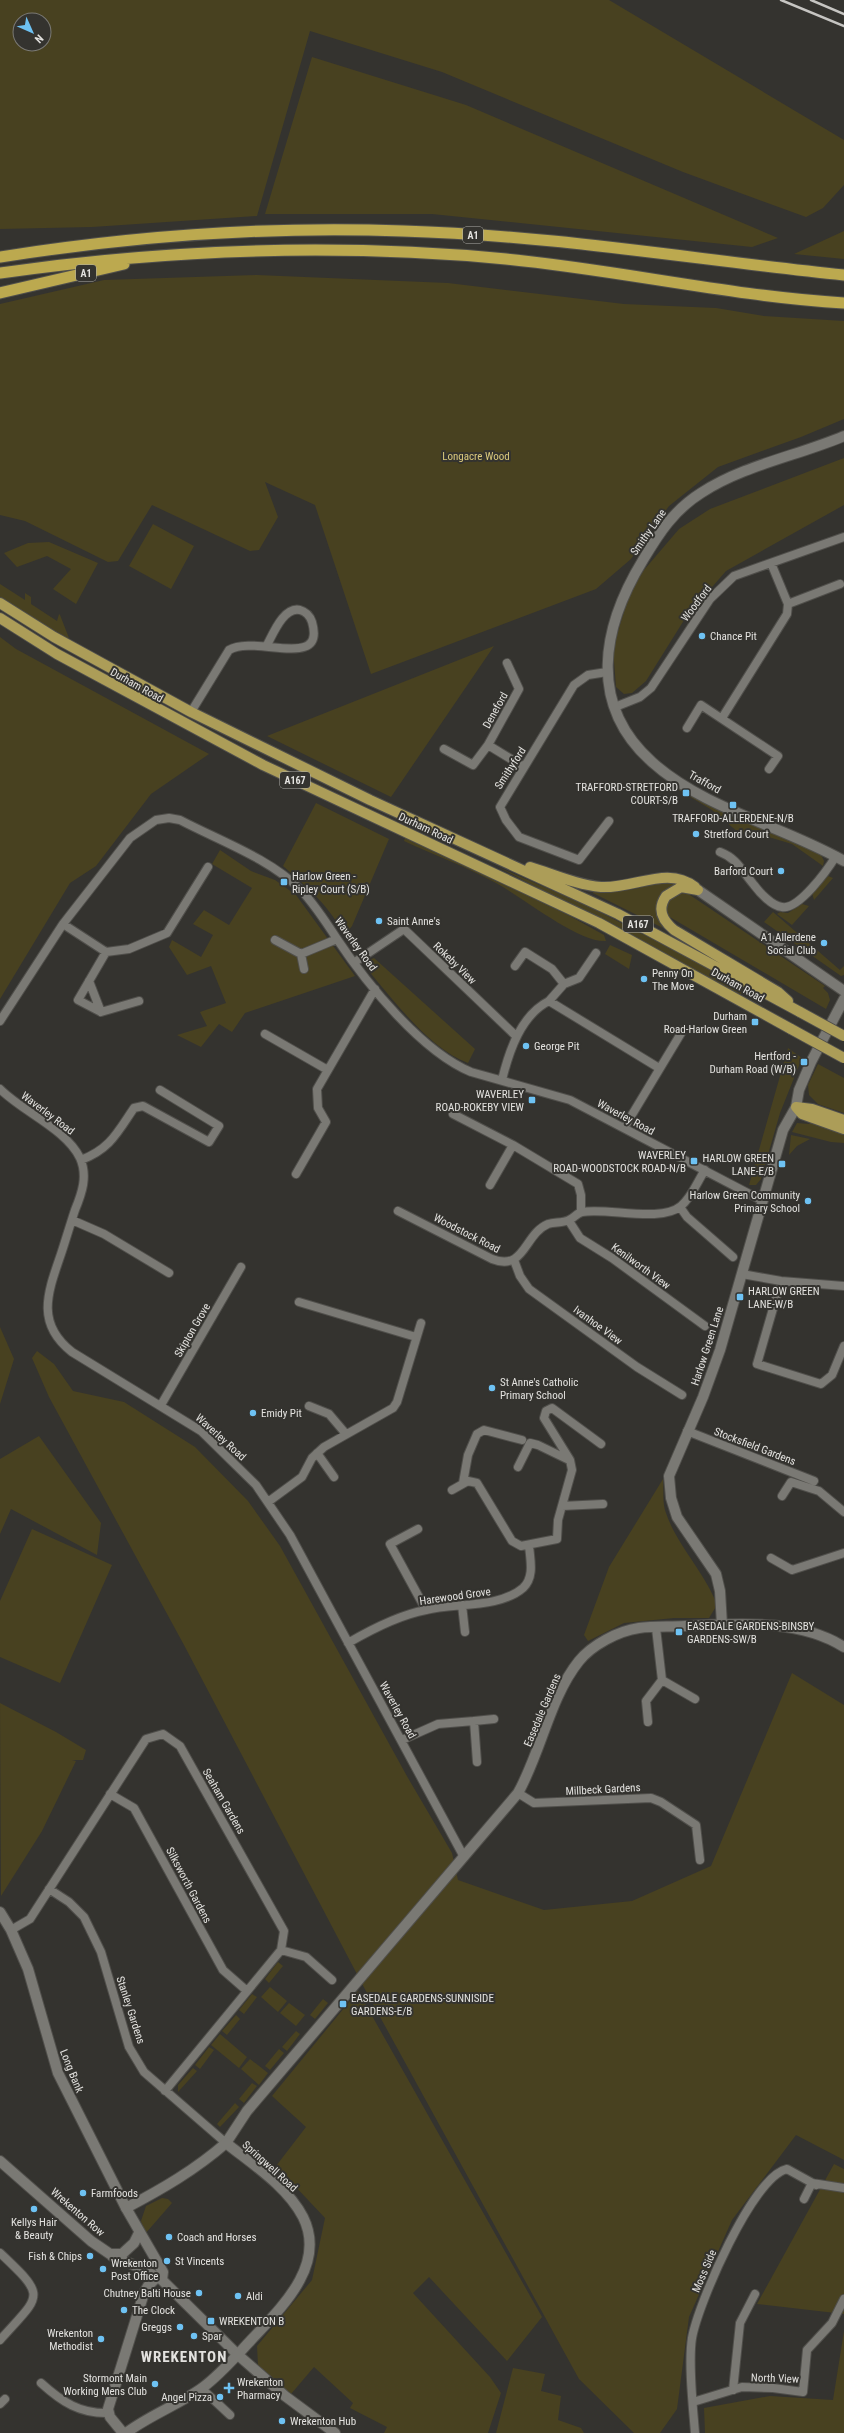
<svg xmlns="http://www.w3.org/2000/svg" width="844" height="2433" font-family="'Roboto Condensed',sans-serif">
	<rect width="100%" height="100%" fill="#34332f"/>
	<path fill="#484120" fill-rule="evenodd" d="M0 0H609L844 140V185L823 208 806 217 683 172 442 72 310 31 257 216 92 227 0 229ZM20 20H44V44H20Z
		M312 57 466 105 778 238 752 247 432 214H265Z
		M844 231V259L794 254Z
		M257 275 448 283 624 304 716 308 764 316 844 321V419L801 437 718 467 669 506 631 559 596 589 371 674 315 505 265 482 278 517 259 550 250 551 152 505 118 561 108 562 25 521 0 515V304L104 280Z
		M844 458V505L726 571 686 617 646 681 632 693 624 694 616 687 613 648 630 592 644 570 679 529 710 509Z
		M153 524 194 546 171 589 129 566Z
		M49 542 98 563 76 604 53 589 71 569 47 556 17 567 4 553 28 543Z
		M0 584 25 600V593L31 597V604L57 621 59 614 60 615 69 638 67 639 0 597Z
		M0 637 16 649 209 754 151 794 96 866 70 883 0 999Z
		M494 646 391 797 267 736Z
		M672 786H676L721 811 820 853 824 861 823 866 792 844 772 838 739 833 712 810Z
		M316 803 389 839 352 926 344 936C332 908 306 886 283 866Z
		M405 838 496 880 568 915 604 935 606 941C579 943 522 897 496 883 467 867 434 855 404 841Z
		M220 850 251 871 275 880 296 895 355 976 245 1013 232 1032 219 1024 201 1047 177 1035 207 1026 200 1012 226 1003 211 966 187 975 169 947 172 940 201 957 213 935 193 924 204 910 229 925 252 888 212 864Z
		M498 867 584 904 739 983 753 997 737 993Z
		M828 876 833 878 814 900 812 893Z
		M666 881 679 884C657 891 653 908 663 928L593 893V891L630 890Z
		M687 893 825 986 823 988 828 993 830 1000 826 1009 668 916C663 903 674 892 687 893Z
		M802 904 809 906 792 925 777 914 780 912 788 913Z
		M773 912 840 970 844 966V975L841 976 764 922Z
		M610 945 632 955 629 969 605 954Z
		M374 958 475 1049 468 1063C429 1049 393 999 366 968L367 961Z
		M788 1048 802 1058 780 1113 761 1179 756 1185H749Z
		M818 1064 844 1078V1113L818 1104 809 1095 808 1085Z
		M811 1122 844 1134V1143L831 1142 792 1132 797 1123 809 1124Z
		M791 1135 810 1139 797 1146 789 1155Z
		M0 1327 14 1359 0 1404Z
		M37 1351 54 1364 73 1391 124 1402 195 1447 248 1501 280 1546 408 1778 452 1853 458 1880 544 1910 632 1901 711 1866 792 1673 844 1705V2160L796 2135 732 2220 689 2317 677 2409 660 2433H634L579 2379 368 1995 184 1645 49 1397 32 1358Z
		M39 1436 101 1523 97 1555 11 1509 0 1534V1459Z
		M663 1479C664 1489 662 1503 666 1513 677 1546 705 1572 717 1605L709 1618H674L624 1623 588 1641 584 1635 609 1567Z
		M32 1529 112 1565 60 1683 0 1657V1601Z
		M0 1703 56 1732 86 1750 83 1760H72L76 1761 42 1831 1 1896Z
		M278 1962 283 1966 269 1983 265 1979Z
		M270 1987 287 2001 278 2012 261 1997Z
		M358 1991 542 2317 507 2361 429 2277 413 2293 490 2377 501 2393 488 2433H384L387 2427 350 2408 353 2403 314 2367 291 2394 258 2365 257 2346 312 2280 325 2218 276 2166 306 2127 272 2096Z
		M252 1994 257 1997 244 2014 239 2010Z
		M323 1999 328 2003 315 2019 310 2015Z
		M289 2003 305 2015 296 2026 280 2013Z
		M236 2015 240 2019 227 2035 222 2031Z
		M296 2031 300 2034 287 2051 282 2047Z
		M220 2034 247 2057 239 2068 211 2045Z
		M209 2047 214 2050 200 2069 195 2065Z
		M279 2049 284 2053 270 2070 265 2066Z
		M250 2059 268 2073 259 2085 241 2069Z
		M193 2068 197 2071 178 2092V2085Z
		M252 2083 257 2086 244 2103 239 2099Z
		M235 2103 239 2107 220 2127 217 2124Z
		M834 2164 844 2169V2314L757 2304Z
		M162 2198 168 2199 172 2203 145 2234 141 2221 146 2206Z
		M844 2331V2433H705L704 2408 770 2396 833 2400Z
		M513 2368 545 2374 541 2391 561 2396 558 2420 581 2428 584 2433H496Z"/>
	<g fill="none" stroke-linecap="round" stroke-linejoin="round">
		<defs>
			<path id="minor" d="M788 604 840 584
				M607 672 588 675 574 685 500 807 506 820 519 837 579 860 609 821
				M615 707 640 697 651 688 710 599 734 576 844 537
				M191 712 229 650C255 634 326 671 312 622 310 616 307 612 300 610 284 606 273 634 267 645
				M722 718 787 614 788 604 771 563
				M687 728 701 705 778 756 769 769
				M488 745 524 767
				M444 749 473 765 488 745 519 689 507 663
				M720 852C738 859 741 870 754 885 760 893 772 906 782 907 799 910 828 869 836 856
				M63 924 106 952 129 949 167 933 208 867
				M275 940 301 954 337 939
				M106 952 78 1000 101 1012 139 1001
				M301 954 304 969
				M355 962 404 929 516 1036
				M515 966 525 952 552 969 564 984
				M89 981 101 1012
				M549 1001 564 984 579 978 596 953
				M0 1021 63 924 130 838 156 820 169 818 180 820C220 841 269 858 301 890 315 905 326 922 337 939 367 984 421 1051 471 1072L570 1100 763 1201
				M265 1034 326 1069
				M502 1080C509 1051 521 1015 549 1001L659 1068
				M0 1089C23 1112 66 1129 80 1158 88 1176 82 1193 75 1210 70 1225 66 1239 61 1254 48 1292 35 1323 72 1352L201 1431 256 1485 290 1535 464 1857
				M453 1114 513 1145 578 1184 581 1195V1212
				M624 1128 683 1030
				M81 1160C110 1149 117 1133 134 1108L143 1106 209 1142 219 1126 160 1090
				M296 1174 326 1122 318 1108 317 1089 375 989
				M490 1185 513 1145
				M680 1207 687 1217 733 1257
				M398 1211 492 1259C525 1272 524 1234 548 1224 555 1222 563 1223 569 1220 574 1218 577 1213 582 1212 606 1207 661 1223 681 1206 692 1197 697 1182 705 1170
				M72 1220 104 1234 169 1273
				M569 1221 580 1238 612 1258 705 1326
				M514 1260 520 1276 529 1289 637 1367 682 1395
				M742 1274 781 1281 844 1286
				M781 1281 757 1364 821 1384 832 1375 844 1346
				M299 1302 416 1337
				M161 1405 241 1267
				M309 1406 329 1414 346 1434
				M687 1431 814 1481
				M317 1453 334 1477
				M518 1467 530 1443 538 1445 569 1460
				M463 1483 468 1455 477 1434 484 1430 522 1440
				M452 1490 468 1481 477 1483 512 1541 521 1546 557 1539 558 1520 572 1470 570 1460 544 1418 546 1411 552 1408 601 1444
				M782 1496 791 1482 819 1491 844 1512
				M268 1502 302 1477 312 1458 324 1447 393 1408 397 1402 421 1323
				M562 1506 603 1504
				M418 1529 390 1544 426 1610
				M771 1558 792 1570 844 1553
				M462 1605 465 1632
				M348 1643C372 1629 399 1615 426 1610 455 1603 500 1608 523 1588 535 1577 530 1559 529 1545
				M662 1680 695 1699
				M474 1721 494 1719
				M648 1722 646 1701 662 1680 656 1628
				M402 1740 438 1724 474 1721 477 1762
				M518 1793 534 1803 651 1798 661 1802 696 1825 700 1860
				M110 1794 134 1808 223 1970 247 1991
				M49 1889 69 1902 84 1917 101 1952 129 2047 144 2072 226 2143
				M11 1930 30 1919 146 1739 163 1734 180 1746 284 1931 281 1950 165 2091
				M281 1950 306 1957 332 1980
				M804 2199 812 2183 844 2188
				M0 2253C48 2298 41 2294 0 2340
				M41 2383C62 2402 80 2414 109 2413
				M201 2388 230 2415
				M733 2390 740 2323 755 2294
				M693 2402 742 2387 773 2388 803 2392 807 2350 832 2323 844 2299
				M0 2404 5 2399
				M695 2433C693 2407 688 2363 692 2338 698 2304 753 2176 787 2169L816 2185"/>
			<path id="tertiary" d="M844 436C797 456 744 465 701 493 674 510 659 533 643 560 602 627 587 704 652 762 704 809 783 826 844 861
				M698 890 844 991
				M722 1625 720 1591 716 1574 677 1517 671 1498 669 1476 703 1397 720 1350 783 1130 796 1107 799 1090 811 1062 844 999
				M226 2143 247 2111 518 1793C541 1752 550 1697 579 1661 592 1645 618 1631 639 1628 654 1626 670 1627 685 1626 737 1624 798 1618 844 1647
				M0 2161 91 2241 110 2254H122L134 2243 139 2233
				M126 2208 163 2272 162 2280
				M112 2256 141 2268 162 2280 238 2355
				M123 2433 110 2417 108 2409 144 2293 148 2286 156 2278"/>
			<path id="secondary" d="M0 1912 11 1930 28 1969 58 2073 126 2208C162 2189 195 2170 226 2143 252 2164 287 2186 303 2217 327 2265 281 2308 252 2339 236 2356 221 2374 202 2388 178 2405 150 2415 126 2433
				M238 2355 285 2396 335 2433"/>
			<path id="primary" d="M0 603 54 637 191 712 370 800 618 914 800 1012
				M0 618 57 654 263 765 599 923 791 1029
				M530 867C553 874 577 885 601 887 634 889 668 865 695 887
				M698 890 681 887 666 896C657 909 662 920 674 930L778 992 788 1001
				M796 1107 802 1114 844 1129
				M796 1107 812 1109 844 1120"/>
			<path id="trunk" d="M0 257C133 236 268 226 403 231 551 235 697 260 844 275
				M0 273C168 249 337 243 506 259 619 270 730 296 844 303
				M0 293 124 264"/>
		</defs>
		<use href="#minor" stroke="#504f4b" stroke-width="10"/>
		<use href="#tertiary" stroke="#504f4b" stroke-width="12"/>
		<use href="#secondary" stroke="#504f4b" stroke-width="12"/>
		<use href="#primary" stroke="#504f4b" stroke-width="12"/>
		<use href="#trunk" stroke="#504f4b" stroke-width="13"/>
		<use href="#minor" stroke="#7a7974" stroke-width="8"/>
		<use href="#tertiary" stroke="#7a7974" stroke-width="10"/>
		<use href="#secondary" stroke="#7a7974" stroke-width="10"/>
		<use href="#primary" stroke="#ac9d58" stroke-width="10"/>
		<use href="#trunk" stroke="#bca94f" stroke-width="11"/>
		<path stroke="#c6c5c2" stroke-width="2.5" d="M781 0 844 26
			M811 0 844 14"/>
		<defs>
			<path id="primary-bridge" d="M800 1012 844 1036
				M791 1029 844 1058"/>
		</defs>
		<use href="#primary-bridge" stroke="#504f4b" stroke-width="12" stroke-linecap="butt"/>
		<use href="#primary-bridge" stroke="#ac9d58" stroke-width="10"/>
	</g>
	<g fill="#6ec2f3" stroke="#34332f" stroke-width="1.5">
		<circle cx="702" cy="636" r="4"/>
		<rect x="682" y="789" width="8" height="8" rx="2"/>
		<rect x="729" y="801" width="8" height="8" rx="2"/>
		<circle cx="696" cy="834" r="4"/>
		<circle cx="781" cy="871" r="4"/>
		<rect x="280" y="878" width="8" height="8" rx="2"/>
		<circle cx="379" cy="921" r="4"/>
		<circle cx="824" cy="943" r="4"/>
		<circle cx="644" cy="979" r="4"/>
		<rect x="751" y="1018" width="8" height="8" rx="2"/>
		<circle cx="526" cy="1046" r="4"/>
		<rect x="800" y="1058" width="8" height="8" rx="2"/>
		<rect x="528" y="1096" width="8" height="8" rx="2"/>
		<rect x="690" y="1157" width="8" height="8" rx="2"/>
		<rect x="778" y="1160" width="8" height="8" rx="2"/>
		<circle cx="808" cy="1201" r="4"/>
		<rect x="736" y="1293" width="8" height="8" rx="2"/>
		<circle cx="492" cy="1388" r="4"/>
		<circle cx="253" cy="1413" r="4"/>
		<rect x="675" y="1628" width="8" height="8" rx="2"/>
		<rect x="339" y="2000" width="8" height="8" rx="2"/>
		<circle cx="83" cy="2193" r="4"/>
		<circle cx="34" cy="2209" r="4"/>
		<circle cx="169" cy="2237" r="4"/>
		<circle cx="90" cy="2256" r="4"/>
		<circle cx="167" cy="2261" r="4"/>
		<circle cx="103" cy="2269" r="4"/>
		<circle cx="199" cy="2293" r="4"/>
		<circle cx="238" cy="2296" r="4"/>
		<circle cx="124" cy="2310" r="4"/>
		<rect x="207" y="2317" width="8" height="8" rx="2"/>
		<circle cx="180" cy="2327" r="4"/>
		<circle cx="194" cy="2336" r="4"/>
		<circle cx="101" cy="2339" r="4"/>
		<circle cx="155" cy="2384" r="4"/>
		<path d="M227 2382h4v4h4v4h-4v4h-4v-4h-4v-4h4z"/>
		<circle cx="220" cy="2397" r="4"/>
		<circle cx="282" cy="2421" r="4"/>
	</g>
	<g text-anchor="middle" stroke-width="4" stroke-linejoin="round" paint-order="stroke">
		<g fill="#34332f" stroke="#aeaeaa" stroke-width="1">
			<rect x="463" y="227" width="20" height="16" rx="3"/>
			<rect x="76" y="265" width="20" height="16" rx="3"/>
			<rect x="280" y="772" width="30" height="16" rx="3"/>
			<rect x="623" y="916" width="30" height="16" rx="3"/>
		</g>
		<g font-size="10" font-weight="bold" fill="#e3e2df">
			<text x="473" y="239">A1</text>
			<text x="86" y="277">A1</text>
			<text x="295" y="784">A167</text>
			<text x="638" y="928">A167</text>
		</g>
		<g font-size="11" fill="#dac97c" stroke="#34332f">
			<text x="476" y="460">Longacre Wood</text>
		</g>
		<g font-size="11" fill="#e3e2df" stroke="#34332f">
			<text transform="translate(648 532) rotate(-55)" y="4">Smithy Lane</text>
			<text transform="translate(696 603) rotate(-53)" y="4">Woodford</text>
			<text transform="translate(137 685) rotate(29)" y="4">Durham Road</text>
			<text transform="translate(495 710) rotate(-61)" y="4">Deneford</text>
			<text transform="translate(510 768) rotate(-57)" y="4">Smithyford</text>
			<text transform="translate(705 782) rotate(29)" y="4">Trafford</text>
			<text transform="translate(426 828) rotate(25)" y="4">Durham Road</text>
			<text transform="translate(356 944) rotate(54)" y="4">Waverley Road</text>
			<text transform="translate(455 963) rotate(44)" y="4">Rokeby View</text>
			<text transform="translate(738 985) rotate(29)" y="4">Durham Road</text>
			<text transform="translate(48 1113) rotate(37)" y="4">Waverley Road</text>
			<text transform="translate(626 1117) rotate(28)" y="4">Waverley Road</text>
			<text transform="translate(467 1233) rotate(27)" y="4">Woodstock Road</text>
			<text transform="translate(641 1266) rotate(36)" y="4">Kenilworth View</text>
			<text transform="translate(598 1325) rotate(36)" y="4">Ivanhoe View</text>
			<text transform="translate(192 1330) rotate(-60)" y="4">Skipton Grove</text>
			<text transform="translate(707 1346) rotate(-72)" y="4">Harlow Green Lane</text>
			<text transform="translate(221 1437) rotate(42)" y="4">Waverley Road</text>
			<text transform="translate(755 1446) rotate(21)" y="4">Stocksfield Gardens</text>
			<text transform="translate(455 1596) rotate(-8)" y="4">Harewood Grove</text>
			<text transform="translate(398 1710) rotate(61)" y="4">Waverley Road</text>
			<text transform="translate(542 1710) rotate(-67)" y="4">Easedale Gardens</text>
			<text transform="translate(603 1789) rotate(-3)" y="4">Millbeck Gardens</text>
			<text transform="translate(224 1801) rotate(60)" y="4">Seaham Gardens</text>
			<text transform="translate(189 1885) rotate(62)" y="4">Silksworth Gardens</text>
			<text transform="translate(131 2010) rotate(72)" y="4">Stanley Gardens</text>
			<text transform="translate(72 2071) rotate(68)" y="4">Long Bank</text>
			<text transform="translate(270 2166) rotate(42)" y="4">Springwell Road</text>
			<text transform="translate(78 2212) rotate(41)" y="4">Wrekenton Row</text>
			<text transform="translate(704 2271) rotate(-67)" y="4">Moss Side</text>
			<text transform="translate(775 2378) rotate(2)" y="4">North View</text>
		</g>
		<g font-size="11" fill="#e3e2df" stroke="#34332f" text-anchor="start">
			<text x="710" y="640">Chance Pit</text>
			<text x="678" y="791" text-anchor="end">TRAFFORD-STRETFORD<tspan x="678" dy="13">COURT-S/B</tspan></text>
			<text x="733" y="822" text-anchor="middle">TRAFFORD-ALLERDENE-N/B</text>
			<text x="704" y="838">Stretford Court</text>
			<text x="773" y="875" text-anchor="end">Barford Court</text>
			<text x="292" y="880">Harlow Green -<tspan x="292" dy="13">Ripley Court (S/B)</tspan></text>
			<text x="387" y="925">Saint Anne's</text>
			<text x="816" y="941" text-anchor="end">A1 Allerdene<tspan x="816" dy="13">Social Club</tspan></text>
			<text x="652" y="977">Penny On<tspan x="652" dy="13">The Move</tspan></text>
			<text x="747" y="1020" text-anchor="end">Durham<tspan x="747" dy="13">Road-Harlow Green</tspan></text>
			<text x="534" y="1050">George Pit</text>
			<text x="796" y="1060" text-anchor="end">Hertford -<tspan x="796" dy="13">Durham Road (W/B)</tspan></text>
			<text x="524" y="1098" text-anchor="end">WAVERLEY<tspan x="524" dy="13">ROAD-ROKEBY VIEW</tspan></text>
			<text x="686" y="1159" text-anchor="end">WAVERLEY<tspan x="686" dy="13">ROAD-WOODSTOCK ROAD-N/B</tspan></text>
			<text x="774" y="1162" text-anchor="end">HARLOW GREEN<tspan x="774" dy="13">LANE-E/B</tspan></text>
			<text x="800" y="1199" text-anchor="end">Harlow Green Community<tspan x="800" dy="13">Primary School</tspan></text>
			<text x="748" y="1295">HARLOW GREEN<tspan x="748" dy="13">LANE-W/B</tspan></text>
			<text x="500" y="1386">St Anne's Catholic<tspan x="500" dy="13">Primary School</tspan></text>
			<text x="261" y="1417">Emidy Pit</text>
			<text x="687" y="1630">EASEDALE GARDENS-BINSBY<tspan x="687" dy="13">GARDENS-SW/B</tspan></text>
			<text x="351" y="2002">EASEDALE GARDENS-SUNNISIDE<tspan x="351" dy="13">GARDENS-E/B</tspan></text>
			<text x="91" y="2197">Farmfoods</text>
			<text x="34" y="2226" text-anchor="middle">Kellys Hair<tspan x="34" dy="13">&amp; Beauty</tspan></text>
			<text x="177" y="2241">Coach and Horses</text>
			<text x="82" y="2260" text-anchor="end">Fish &amp; Chips</text>
			<text x="175" y="2265">St Vincents</text>
			<text x="111" y="2267">Wrekenton<tspan x="111" dy="13">Post Office</tspan></text>
			<text x="191" y="2297" text-anchor="end">Chutney Balti House</text>
			<text x="246" y="2300">Aldi</text>
			<text x="132" y="2314">The Clock</text>
			<text x="219" y="2325">WREKENTON B</text>
			<text x="172" y="2331" text-anchor="end">Greggs</text>
			<text x="93" y="2337" text-anchor="end">Wrekenton<tspan x="93" dy="13">Methodist</tspan></text>
			<text x="202" y="2340">Spar</text>
			<text x="147" y="2382" text-anchor="end">Stormont Main<tspan x="147" dy="13">Working Mens Club</tspan></text>
			<text x="237" y="2386">Wrekenton<tspan x="237" dy="13">Pharmacy</tspan></text>
			<text x="212" y="2401" text-anchor="end">Angel Pizza</text>
			<text x="290" y="2425">Wrekenton Hub</text>
		</g>
		<g font-size="15" font-weight="bold" letter-spacing="1" fill="#e3e2df" stroke="#34332f">
			<text x="184" y="2362">WREKENTON</text>
		</g>
	</g>
	<g transform="translate(32 32) rotate(135)"><circle r="19" fill="#34332f" stroke="#7a7975"/>
	<path d="M0-3L7 15L0 10L-7 15Z" fill="#6ec2f3"/>
	<text y="-6" font-size="11" font-weight="bold" text-anchor="middle" fill="#e3e2df">N</text>
	</g>
</svg>
